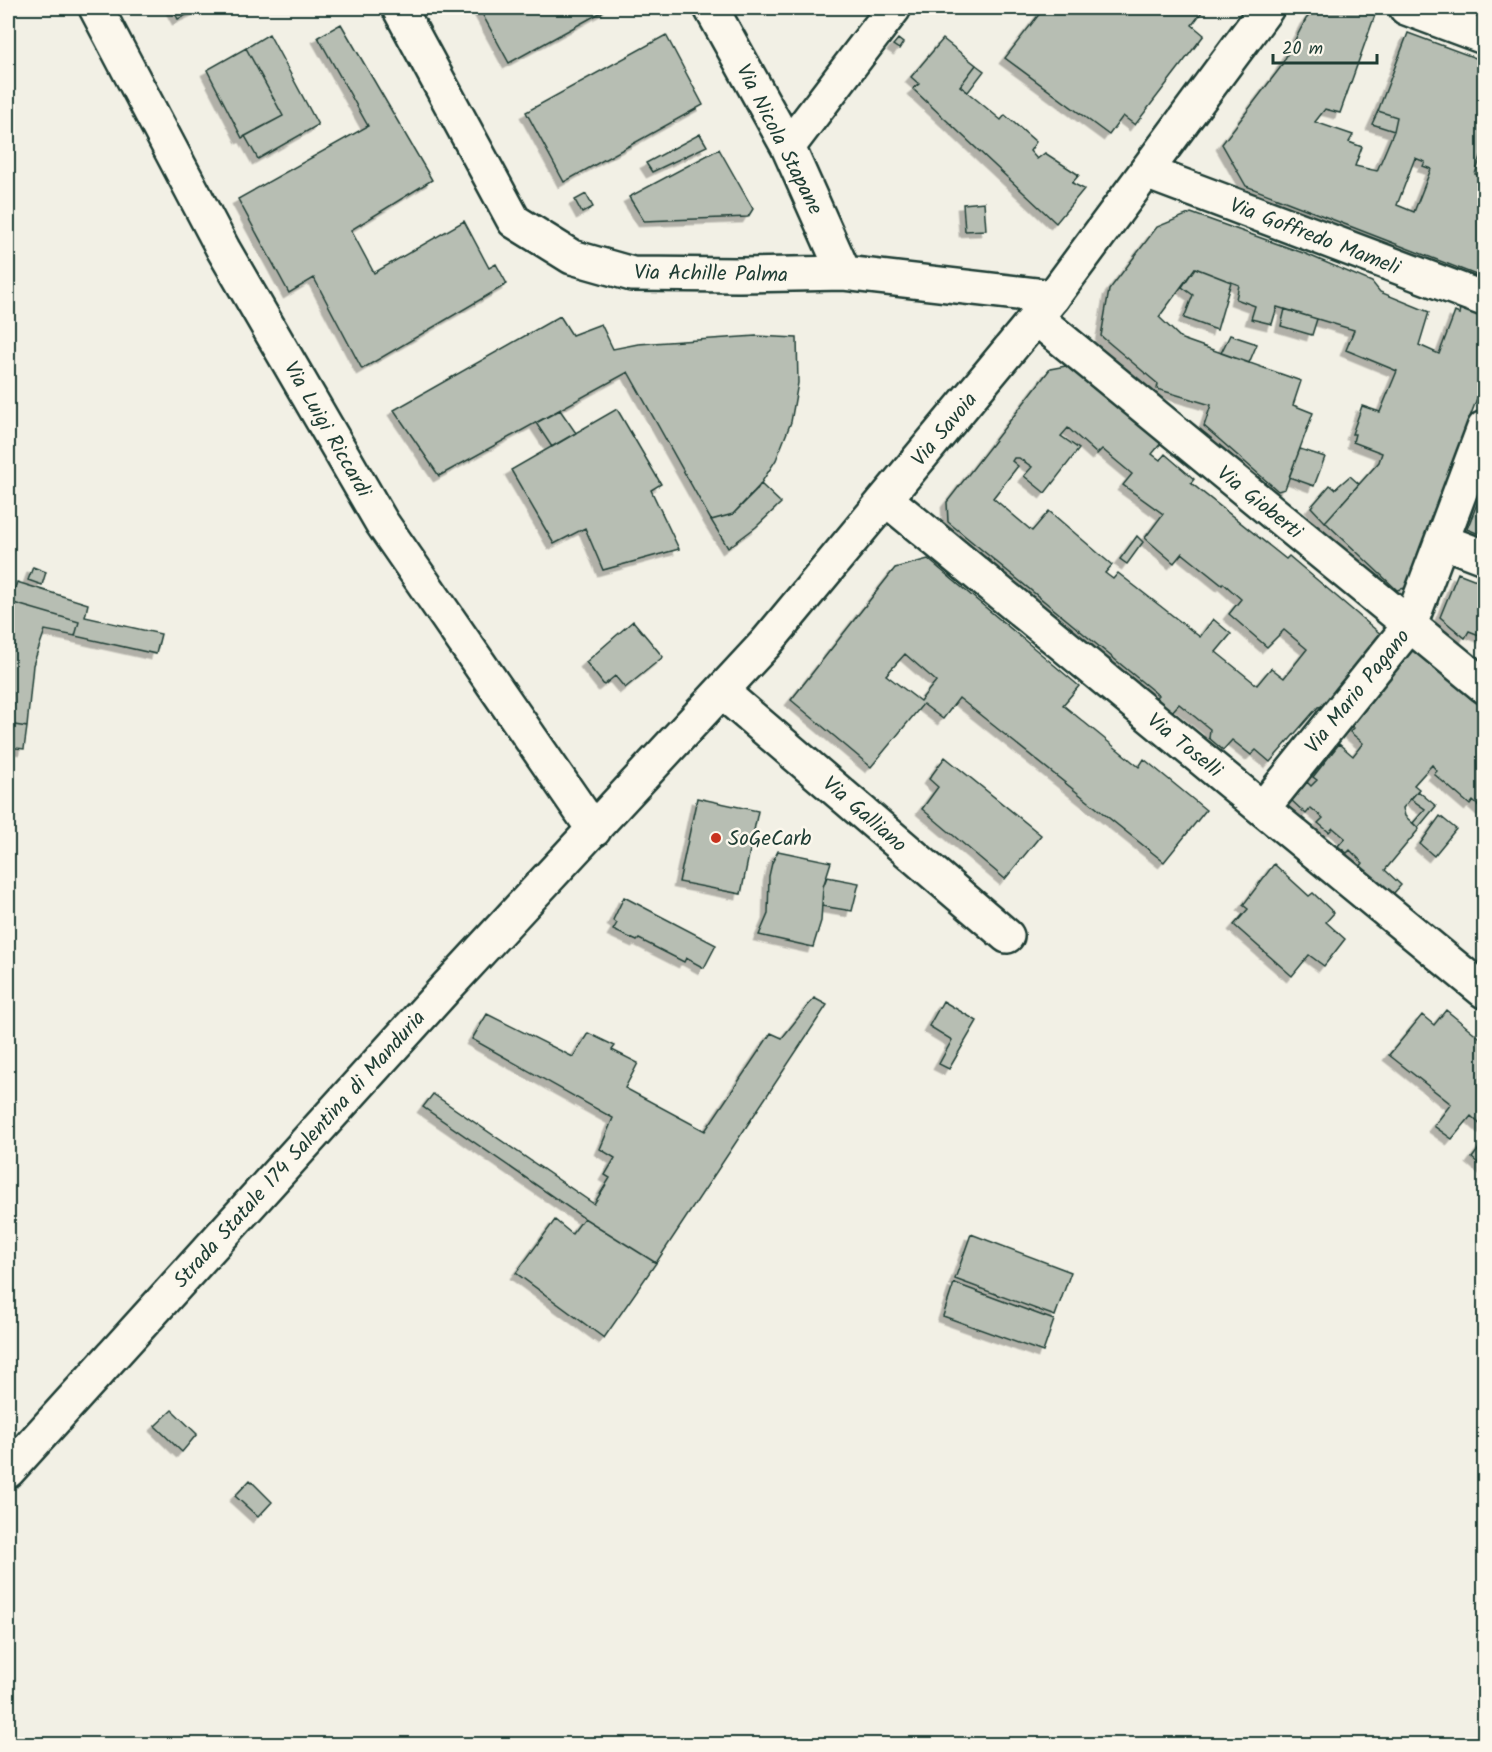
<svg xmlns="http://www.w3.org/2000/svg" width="1492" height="1752" font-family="Kalam,sans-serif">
	<defs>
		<filter id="shadow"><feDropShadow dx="-5.5" dy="5.5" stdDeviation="0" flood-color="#0004"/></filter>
	</defs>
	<rect width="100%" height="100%" fill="#f2f0e5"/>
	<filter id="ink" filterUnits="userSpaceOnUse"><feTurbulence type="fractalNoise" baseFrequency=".0167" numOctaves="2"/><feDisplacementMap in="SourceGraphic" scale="12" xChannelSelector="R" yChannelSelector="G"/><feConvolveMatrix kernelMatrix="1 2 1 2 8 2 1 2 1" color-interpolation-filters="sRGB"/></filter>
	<g filter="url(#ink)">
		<path fill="#b7beb3" stroke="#1f3d34" stroke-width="1.5" fill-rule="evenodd" filter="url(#shadow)" d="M172 8H201L178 19Z
			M479 8H609L509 63Z
			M1044 8H1205L1192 25 1204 35 1135 125 1123 116 1109 135 1005 58Z
			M1316 8H1355L1375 15 1340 113 1325 109 1315 122 1353 135 1349 142 1362 147 1355 166 1377 171 1394 131 1397 117 1378 111 1408 33 1484 61V148L1475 174 1484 177 1483 199H1484V278L1246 186 1222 144 1280 68 1306 19ZM1415 158 1425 162 1423 166 1431 169 1414 212 1397 205Z
			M1468 8H1484V14Z
			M341 24 432 180 351 230 374 273 464 221 489 268 496 264 507 284 362 369 314 278 289 293 238 199 368 126 318 37Z
			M269 34 318 125 258 159 245 136 283 116 246 48Z
			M666 35 703 105 564 182 526 112Z
			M898 39 903 43 899 49 893 45Z
			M943 39 976 65 960 86 1001 120 1005 115 1036 142 1030 151 1037 159 1045 153 1079 175 1072 183 1084 189 1056 223 913 89 919 84 911 77Z
			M246 48 283 116 242 138 207 70Z
			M976 65 984 71 968 92 960 86Z
			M1378 111 1397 117 1394 131 1372 124Z
			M700 134 707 146 652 172 646 163Z
			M719 149 753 209 748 217 644 221 629 197Z
			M586 194 593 207 582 213 575 200Z
			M984 202 986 230 965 231 963 204Z
			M1191 213 1306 254 1372 282 1380 292 1429 312 1419 345 1439 354 1455 312 1459 314 1460 307 1484 316V380L1405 588 1397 590 1325 522 1379 462 1382 453 1353 442 1355 434H1352L1362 406 1380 412 1397 371 1346 350 1354 330 1277 307 1272 324 1251 319 1255 306 1236 299 1239 285 1195 268 1159 317 1182 339 1301 381 1293 405 1313 413 1285 489 1278 491 1204 426 1211 405 1157 389 1158 384 1101 336 1109 290 1157 227Z
			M1195 268 1231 282 1217 330 1184 318 1193 295 1182 287Z
			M1285 309 1317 319 1312 335 1281 326Z
			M560 316 572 335 601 324 613 349 638 344 756 336 797 338 798 383 791 422 776 460 756 491 733 514 711 520 628 372 439 476 394 410Z
			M1230 335 1257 344 1249 363 1221 353Z
			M1071 365 1162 442 1152 454 1160 460 1165 454 1194 479 1191 483 1286 559 1289 556 1383 636 1324 706 1318 707 1270 762 1256 750 1251 755 1232 740 1223 750 1209 738 1210 729 1179 704 1171 713 1154 699 1158 695 948 522 947 502 1050 369ZM1068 428 1097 454 1102 449 1132 474 1123 485 1163 514 1145 538 1174 563 1182 553 1222 585 1223 583 1241 599 1229 614 1267 647 1284 630 1307 649 1284 678 1271 668 1257 685 1216 652 1231 634 1213 619 1200 637 1118 573 1113 579 1105 573 1112 565 1049 511 1032 531 993 498 1018 466 1012 461 1014 458H1019L1032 467 1024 476 1045 493 1079 449 1061 436Z
			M617 409 661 484 651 490 679 549 603 570 585 528 554 544 511 470Z
			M560 410 576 433 552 447 536 423Z
			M1300 449 1325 457 1314 486 1289 477Z
			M1350 476 1359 484 1325 522 1311 507 1330 485 1335 489Z
			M761 484 781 503 756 527 728 548 711 520 733 514Z
			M1484 487V536L1467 529Z
			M1137 536 1143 542 1127 564 1120 559Z
			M928 559 1079 686 1063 705 1139 767 1144 759 1206 810 1164 862 959 698 943 719 923 704 871 767 791 700 895 568ZM905 654 936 681 920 701 886 675Z
			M33 567 46 572 42 585 28 580Z
			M1458 573 1484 583V637L1469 631 1465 638 1440 617Z
			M17 582 88 604 85 617 161 634 156 654 75 636 79 622 10 602Z
			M10 602 79 622 75 636 45 630 33 665 27 727 8 724V612Z
			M633 621 663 657 625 688 615 676 604 685 586 662Z
			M1416 645 1471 692 1468 696 1484 709V811L1473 801 1470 805 1434 774 1437 771 1432 765 1414 785 1419 789 1403 808 1405 816 1419 829 1385 870 1401 885 1393 894 1360 867 1363 863 1350 850 1347 853 1338 846 1345 838 1333 828 1329 832 1318 823 1323 818 1311 808 1306 814 1291 800 1307 782 1311 786 1317 780 1313 777 1339 744 1353 756 1363 743 1350 732 1354 728 1349 724Z
			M8 724 27 727 24 749 8 747Z
			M945 757 1041 835 1005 879 922 809 938 787 929 779Z
			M1418 791 1436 806 1418 828 1413 823 1425 809 1411 799Z
			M697 798 758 811 741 894 679 882Z
			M1440 816 1456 829 1434 856 1420 844Z
			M778 851 831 862 823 887 821 921 813 947 759 935 768 914 769 876 772 863Z
			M1274 864 1309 896 1313 893 1334 913 1326 922 1345 939 1324 966 1309 955 1292 976 1234 925 1248 909 1243 905Z
			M827 877 859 883 852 911 822 906 823 887Z
			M624 897 716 945 704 968 686 958 684 962 639 939 637 941 613 930 617 923 613 920Z
			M814 998 827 1005 656 1263 584 1218 423 1107 433 1094 594 1204 610 1178 605 1175 615 1158 600 1149 613 1118 472 1039 487 1014 573 1057 588 1033 615 1046 612 1050 638 1063 625 1088 705 1131 771 1033 782 1038Z
			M943 1001 977 1021 949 1069 939 1064 952 1040 929 1026Z
			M1446 1010 1484 1041V1128L1471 1116 1452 1139 1434 1126 1451 1104 1389 1055 1422 1015 1434 1025Z
			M1484 1142V1168L1472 1158Z
			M584 1218 656 1263 604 1338 516 1273 555 1220 572 1234Z
			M971 1234 1071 1272 1055 1316 955 1279Z
			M954 1283 1054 1320 1043 1352 943 1316Z
			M172 1410 197 1434 182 1452 155 1426Z
			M250 1480 272 1502 258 1517 235 1496Z"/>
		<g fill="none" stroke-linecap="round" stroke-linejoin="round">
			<defs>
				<path id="minor" d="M96 8 223 249 382 523 594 830
					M399 8 514 221 572 257 632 274 739 275 844 273 1053 297
					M711 8 788 147 844 273
					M1406 8 1484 37
					M788 147 894 8
					M1146 172 1484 299
					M1036 318 1484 686
					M886 499 1484 991
					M1442 541 1484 557
					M722 692 1007 936
					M1263 808 1410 625 1484 428"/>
				<path id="secondary" d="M8 1471 445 989 766 643 1053 297 1267 8"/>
			</defs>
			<use href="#minor" stroke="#1f3d34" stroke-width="38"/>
			<use href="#secondary" stroke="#1f3d34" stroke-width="38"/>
			<use href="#minor" stroke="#fbf7ec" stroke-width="33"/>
			<use href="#secondary" stroke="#fbf7ec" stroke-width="33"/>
		</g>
	</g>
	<circle fill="#c8321e" stroke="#fbf7ec" stroke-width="2" cx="716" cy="838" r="6"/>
	<g text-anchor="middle" stroke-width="5" stroke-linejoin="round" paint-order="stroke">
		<g font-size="21" fill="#1f3d34" stroke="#fbf7ec">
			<text transform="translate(780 139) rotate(63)" y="7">Via Nicola Stapane</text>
			<text transform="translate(1315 236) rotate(21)" y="7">Via Goffredo Mameli</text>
			<text transform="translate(711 273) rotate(1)" y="7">Via Achille Palma</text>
			<text transform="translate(328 429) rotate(60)" y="7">Via Luigi Riccardi</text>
			<text transform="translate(944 429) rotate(-50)" y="7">Via Savoia</text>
			<text transform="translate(1260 502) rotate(39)" y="7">Via Gioberti</text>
			<text transform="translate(1357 691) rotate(-51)" y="7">Via Mario Pagano</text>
			<text transform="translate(1185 745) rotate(39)" y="7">Via Toselli</text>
			<text transform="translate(865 814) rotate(41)" y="7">Via Galliano</text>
			<text transform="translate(299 1149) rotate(-48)" y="7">Strada Statale 174 Salentina di Manduria</text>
		</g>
		<g font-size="21" fill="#1f3d34" stroke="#fbf7ec" text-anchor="start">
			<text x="728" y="845">SoGeCarb</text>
		</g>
	</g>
	<rect width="1492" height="1752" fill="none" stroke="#fbf7ec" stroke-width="30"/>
	<rect x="15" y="15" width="1462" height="1722" fill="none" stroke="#1f3d34" stroke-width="2" filter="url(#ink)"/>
	<path d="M1273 54v9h104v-9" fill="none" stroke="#1f3d34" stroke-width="3"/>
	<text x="1282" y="54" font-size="18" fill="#1f3d34" stroke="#fbf7ec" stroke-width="4.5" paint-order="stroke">20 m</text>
</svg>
